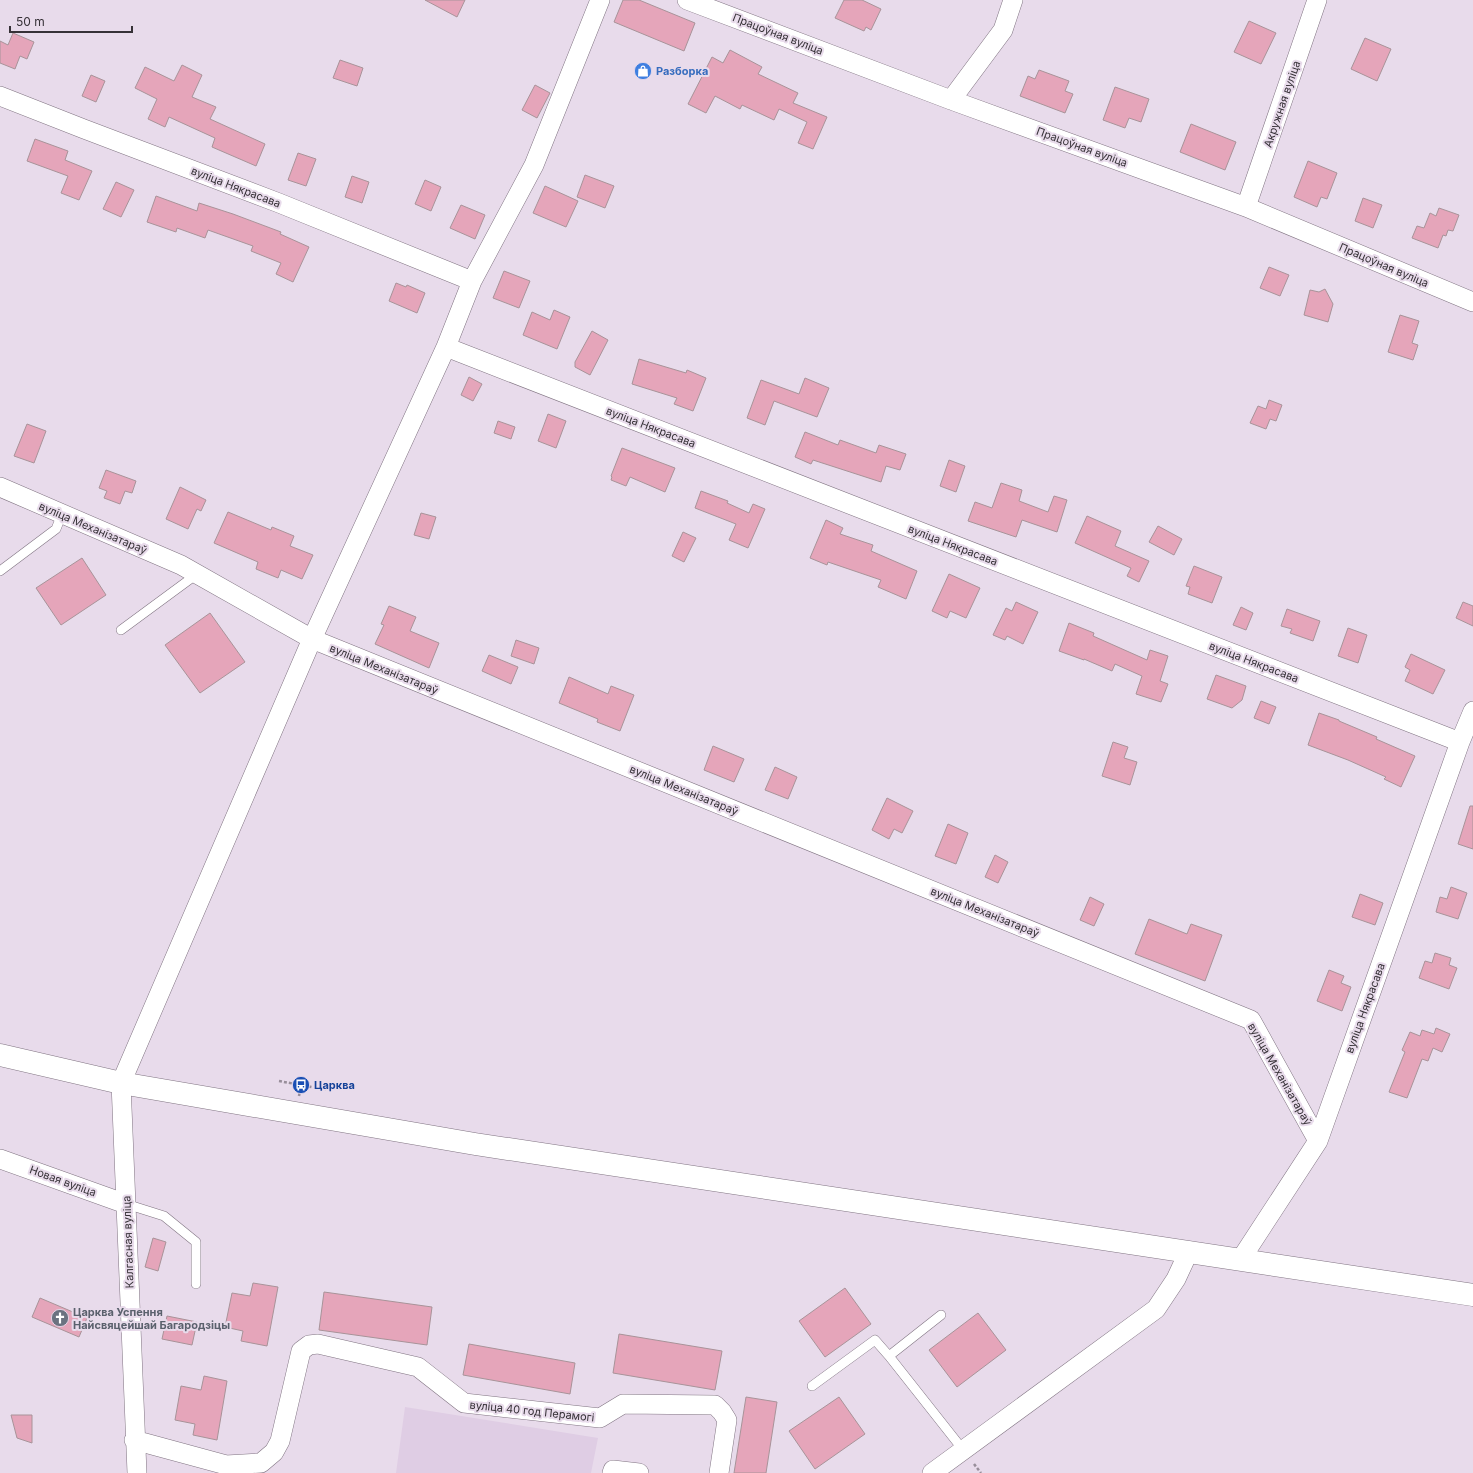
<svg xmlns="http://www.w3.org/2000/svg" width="1473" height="1473" font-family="Inter,sans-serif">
	<rect width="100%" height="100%" fill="#e8dbeb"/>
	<path fill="#dfcde4" d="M405 1407 598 1438 591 1473H396Z"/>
	<path fill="#e5a5ba" stroke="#a89399" d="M425 0H465L457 17Z
		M623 0H639L695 23 684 51 614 22Z
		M844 0H862L881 9 871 30 866 27 864 31 835 18Z
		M1249 21 1276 33 1261 64 1234 52Z
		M13 33 34 42 27 59 20 56 15 69 0 63V41L8 45Z
		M1365 38 1391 49 1377 81 1351 69Z
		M730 50 762 67 758 74 798 93 793 103 827 117 813 149 798 143 807 122 779 109 774 120 742 105 740 109 715 96 706 113 688 104 712 57 723 63Z
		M340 60 363 68 357 86 333 78Z
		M182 65 202 75 192 97 216 107 210 119 265 144 256 166 212 147 215 138 169 117 165 127 148 119 157 99 135 88 145 67 174 81Z
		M1039 70 1069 81 1065 91 1073 94 1065 113 1020 96 1028 76 1035 79Z
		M91 75 105 81 96 102 82 96Z
		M535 85 550 93 537 118 522 110Z
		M1115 87 1149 99 1141 122 1129 118 1125 128 1103 120Z
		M1191 124 1236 142 1225 170 1180 152Z
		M35 139 68 151 65 160 92 171 79 200 61 193 68 176 27 161Z
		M298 153 316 159 306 186 288 180Z
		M1308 161 1337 173 1327 199 1321 197 1317 207 1294 197Z
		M585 175 614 186 605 208 577 197Z
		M352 176 369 182 362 203 345 197Z
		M425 180 441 187 431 211 415 204Z
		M116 182 134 190 121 217 103 209Z
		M545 186 578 201 566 227 533 213Z
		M156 196 197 211 199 203 233 214 281 232 280 234 309 247 293 282 276 274 281 263 251 251 253 246 208 230 205 238 177 228 176 232 147 222Z
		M1363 198 1382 205 1373 228 1355 221Z
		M461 205 485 215 475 239 450 228Z
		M1439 208 1459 215 1453 231 1448 230 1446 236 1443 235 1438 248 1412 238 1417 226 1424 228 1430 213 1436 216Z
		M1269 267 1289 275 1280 296 1260 288Z
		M504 271 530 281 519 308 493 298Z
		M396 283 406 287 407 285 425 293 417 313 389 301Z
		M1325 289 1333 304 1328 322 1304 315 1310 290 1319 292Z
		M554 310 570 317 557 349 523 335 532 312 550 320Z
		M1400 315 1419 321 1412 343 1418 345 1413 360 1388 352Z
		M592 331 608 340 590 375 575 367V362Z
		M639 359 686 373 687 370 706 378 693 411 674 404 677 398 632 384Z
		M469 377 482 384 473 401 461 395Z
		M805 378 829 388 817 417 774 401 765 425 747 418 761 380 799 394Z
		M1269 400 1282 405 1276 421 1270 419 1266 429 1250 423 1258 406 1266 409Z
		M548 414 566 421 556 448 538 441Z
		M498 421 515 427 511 439 494 433Z
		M27 424 46 431 34 463 14 456Z
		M805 432 838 445 840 440 876 453 879 445 906 454 900 470 886 466 881 482 813 460 811 464 795 457Z
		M622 448 675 468 665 492 630 477 626 486 611 480 612 477 611 476Z
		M949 460 965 466 956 492 940 486Z
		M106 470 136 481 132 493 125 491 120 504 104 498 107 491 99 488Z
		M1001 483 1022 490 1019 501 1048 512 1054 496 1067 500 1057 532 1022 520 1016 537 968 521 975 502 992 508Z
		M180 487 206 500 201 511 197 509 188 529 166 519Z
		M701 491 728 501 727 503 749 513 753 504 765 509 748 548 729 540 736 524 695 508Z
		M228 512 271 530 272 527 294 536 290 546 313 555 302 579 281 570 278 578 256 569 258 562 214 543Z
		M421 513 436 517 429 539 414 535Z
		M1087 516 1121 531 1115 546 1149 561 1139 582 1127 576 1131 568 1075 543Z
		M826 520 843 528 840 534 873 545 871 551 917 571 906 599 878 587 881 580 828 562 827 565 810 558Z
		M1158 526 1182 539 1174 555 1149 542Z
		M683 532 696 538 684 562 672 556Z
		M82 558 106 595 61 625 36 588Z
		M1194 566 1222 577 1212 603 1188 594 1190 587 1186 586Z
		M949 574 980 588 966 618 950 611 947 618 932 611Z
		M1016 602 1038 612 1023 644 1007 636 1005 640 993 635 1006 608 1012 611Z
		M1463 602 1473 606V626L1456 618Z
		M389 606 416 617 410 631 439 643 429 668 375 644 384 625 381 624Z
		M1241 607 1253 613 1246 630 1233 625Z
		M1287 609 1320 621 1313 641 1290 633 1292 629 1281 626Z
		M210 613 245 662 200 693 165 645Z
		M1069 623 1094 633 1093 636 1147 660 1150 650 1168 656 1160 681 1168 684 1161 702 1136 694 1142 676 1115 664 1112 671 1084 659V660L1059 651Z
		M1348 628 1367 635 1358 663 1338 656Z
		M516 640 539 648 534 664 511 656Z
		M1411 654 1445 670 1433 694 1405 681 1410 670 1405 667Z
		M489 655 518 667 511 684 482 671Z
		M1216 675 1246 686 1242 700 1232 708 1207 699Z
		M569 677 608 694 611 686 634 695 620 731 597 722 598 719 559 703Z
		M1261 701 1276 707 1269 724 1254 718Z
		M1319 713 1339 720V721L1377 737 1376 739 1415 756 1401 787 1384 779 1386 777 1348 760 1308 745Z
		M1113 742 1128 747 1124 758 1137 762 1130 785 1102 776Z
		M713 746 744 759 734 782 704 770Z
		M775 767 797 777 788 799 765 790Z
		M887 798 913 811 902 833 894 829 889 839 872 830Z
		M1470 806H1473V849L1458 844Z
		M948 824 968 833 956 864 935 856Z
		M995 855 1008 862 998 883 985 877Z
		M1451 887 1467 893 1458 919 1436 912 1440 897 1447 899Z
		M1360 894 1383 903 1375 925 1352 917Z
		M1090 897 1104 904 1094 926 1080 920Z
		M1149 919 1187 934 1191 924 1222 935 1205 981 1135 954Z
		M1435 953 1451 958 1449 965 1457 968 1449 989 1419 978 1425 961 1432 963Z
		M1329 970 1344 976 1341 983 1351 987 1342 1011 1317 1001Z
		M1436 1028 1450 1034 1442 1052 1433 1048 1428 1061 1422 1059 1407 1098 1389 1092 1405 1052 1402 1050 1410 1032 1420 1036 1422 1030 1434 1034Z
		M153 1238 166 1242 158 1271 145 1267Z
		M253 1283 278 1287 267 1346 241 1341 243 1331 225 1327 232 1293 250 1296Z
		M845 1288 871 1324 825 1357 799 1321Z
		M324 1292 432 1307 427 1345 319 1330Z
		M40 1298 87 1318 79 1337 32 1317Z
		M978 1313 1006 1350 957 1387 929 1350Z
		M167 1316 197 1322 192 1345 162 1339Z
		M619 1334 722 1351 715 1390 613 1373Z
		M469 1344 575 1363 570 1394 463 1375Z
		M204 1376 227 1381 217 1440 193 1435 195 1424 175 1420 181 1386 201 1390Z
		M746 1397 777 1402 766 1473H734Z
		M839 1397 865 1434 815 1469 789 1431Z
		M11 1415H32V1443L17 1438Z"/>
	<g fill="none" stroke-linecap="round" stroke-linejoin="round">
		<defs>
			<path id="service" d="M0 571 56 529 62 514
				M121 630 197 574
				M126 1204 164 1216 196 1242V1284
				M941 1315 889 1356 964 1451
				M812 1386 875 1340 889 1356"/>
			<path id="minor" d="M687 0 951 100 1246 207 1473 302
				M0 96 84 129 279 203 472 281
				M951 100 1003 30 1013 0
				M1246 207 1317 0
				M446 347 1460 742
				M0 487 181 565 312 639 1251 1020 1318 1141
				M0 1159 126 1204
				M1241 1259 1318 1141 1460 742 1473 711
				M134 1440 226 1465 261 1463 274 1452 280 1441 301 1351 309 1345 318 1344 418 1367 464 1403 600 1418 623 1404 715 1405 722 1412 727 1420 719 1473
				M137 1473 121 1083 312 639 446 347 472 281 534 165 600 0
				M612 1473 613 1470 639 1473
				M932 1473 1156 1309 1176 1279 1189 1251"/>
			<path id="primary" d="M0 1055 121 1083 475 1144 1473 1295"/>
		</defs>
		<use href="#service" stroke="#807482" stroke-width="10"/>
		<use href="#minor" stroke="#807482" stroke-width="20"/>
		<use href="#primary" stroke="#807482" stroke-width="23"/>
		<path stroke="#988e9a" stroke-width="2.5" stroke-dasharray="3 2" stroke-linecap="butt" d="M279 1081 327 1090
			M299 1096 301 1085
			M974 1464 981 1473"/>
		<use href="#service" stroke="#fff" stroke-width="9"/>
		<use href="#minor" stroke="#fff" stroke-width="19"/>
		<use href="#primary" stroke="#fff" stroke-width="22"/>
	</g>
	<defs>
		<symbol id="shop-disc" viewBox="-11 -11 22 22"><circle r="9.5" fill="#3f7fe0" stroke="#e8dbeb"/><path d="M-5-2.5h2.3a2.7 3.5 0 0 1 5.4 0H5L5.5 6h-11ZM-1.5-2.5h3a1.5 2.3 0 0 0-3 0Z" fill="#fff"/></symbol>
		<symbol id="bus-disc" viewBox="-11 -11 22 22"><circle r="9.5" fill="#1a4fb4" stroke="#e8dbeb"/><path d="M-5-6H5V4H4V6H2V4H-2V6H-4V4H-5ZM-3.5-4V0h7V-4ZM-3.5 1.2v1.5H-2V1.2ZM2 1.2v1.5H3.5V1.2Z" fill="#fff"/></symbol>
		<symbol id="church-disc" viewBox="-11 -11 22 22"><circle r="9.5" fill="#6b7280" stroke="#e8dbeb"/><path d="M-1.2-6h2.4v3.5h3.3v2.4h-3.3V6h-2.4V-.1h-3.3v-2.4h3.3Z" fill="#fff"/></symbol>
	</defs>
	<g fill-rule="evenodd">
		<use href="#shop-disc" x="633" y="61" width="20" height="20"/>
		<use href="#bus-disc" x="291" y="1075" width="20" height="20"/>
		<use href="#church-disc" x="50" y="1308" width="20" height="20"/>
	</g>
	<g text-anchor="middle" stroke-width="4" stroke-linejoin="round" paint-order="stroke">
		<g font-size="11" fill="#363137" stroke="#e8dbeb">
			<text transform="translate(778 34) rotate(21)" y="4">Працоўная вуліца</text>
			<text transform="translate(1282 104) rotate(-71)" y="4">Акружная вуліца</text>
			<text transform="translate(1082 147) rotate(20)" y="4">Працоўная вуліца</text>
			<text transform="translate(236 187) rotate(21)" y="4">вуліца Някрасава</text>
			<text transform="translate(1384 265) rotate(23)" y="4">Працоўная вуліца</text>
			<text transform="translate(651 427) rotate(21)" y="4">вуліца Някрасава</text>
			<text transform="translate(93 528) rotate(23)" y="4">вуліца Механізатараў</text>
			<text transform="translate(953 545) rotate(21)" y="4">вуліца Някрасава</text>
			<text transform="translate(1254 662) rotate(21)" y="4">вуліца Някрасава</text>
			<text transform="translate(384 669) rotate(22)" y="4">вуліца Механізатараў</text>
			<text transform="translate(684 790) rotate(22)" y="4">вуліца Механізатараў</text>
			<text transform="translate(985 912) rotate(22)" y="4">вуліца Механізатараў</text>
			<text transform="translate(1365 1008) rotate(-70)" y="4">вуліца Някрасава</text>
			<text transform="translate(1280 1074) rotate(60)" y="4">вуліца Механізатараў</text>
			<text transform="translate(63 1181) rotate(20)" y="4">Новая вуліца</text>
			<text transform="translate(128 1242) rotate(-92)" y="4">Калгасная вуліца</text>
			<text transform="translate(532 1411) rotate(6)" y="4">вуліца 40 год Перамогі</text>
		</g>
		<g font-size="11" font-weight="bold" fill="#366cbe" stroke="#e8dbeb" text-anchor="start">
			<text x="656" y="75">Разборка</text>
		</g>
		<g font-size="11" font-weight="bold" fill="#164399" stroke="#e8dbeb" text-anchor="start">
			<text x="314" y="1089">Царква</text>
		</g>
		<g font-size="11" font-weight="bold" fill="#5b616d" stroke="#e8dbeb" text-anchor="start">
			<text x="73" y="1316">Царква Успення<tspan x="73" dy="13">Найсвяцейшай Багародзіцы</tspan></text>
		</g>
	</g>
	<path d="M10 26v6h122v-6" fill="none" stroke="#363137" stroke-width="2"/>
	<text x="16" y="26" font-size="12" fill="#363137" stroke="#e8dbeb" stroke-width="3" paint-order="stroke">50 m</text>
</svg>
